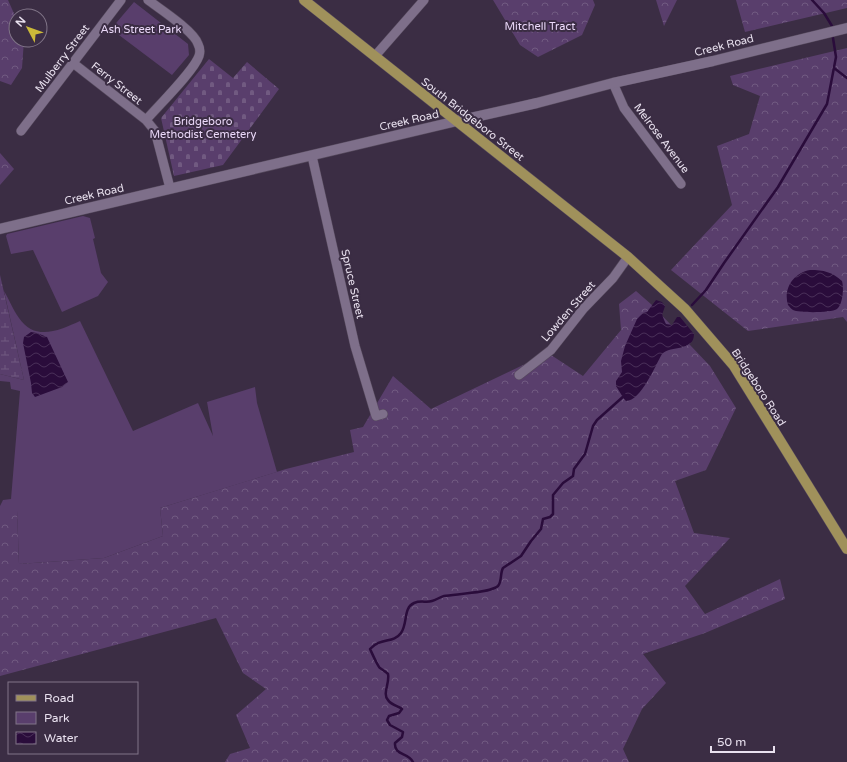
<svg xmlns="http://www.w3.org/2000/svg" width="847" height="762" font-family="'Varela Round',sans-serif">
	<defs>
		<pattern id="forest-crowns" width="20" height="18" patternUnits="userSpaceOnUse"><rect width="20" height="18" fill="#593e6c"/><path d="M2 6a3 3 0 1 1 6 0M12 15a3 3 0 1 1 6 0" fill="none" stroke="#715a81"/></pattern>
		<pattern id="wetland-marsh" width="20" height="14" patternUnits="userSpaceOnUse"><rect width="20" height="14" fill="#593e6c"/><path d="M1 5h8M5 5V1M11 12h8M15 12V8" fill="none" stroke="#715a81"/></pattern>
		<pattern id="cemetery-stones" width="16" height="16" patternUnits="userSpaceOnUse"><rect width="16" height="16" fill="#593e6c"/><path d="M2 7V4a2 2 0 0 1 4 0v3zM10 15v-3a2 2 0 0 1 4 0v3z" fill="#715a81"/></pattern>
		<pattern id="water-waves" width="16" height="10" patternUnits="userSpaceOnUse"><rect width="16" height="10" fill="#2a0c3b"/><path d="M0 5q4-4 8 0t8 0" fill="none" stroke="#492f58"/></pattern>
	</defs>
	<rect width="100%" height="100%" fill="#3b2d44"/>
	<path fill="#593e6c" d="M134 2 188 44 189 55 172 75 111 29Z
		M83 216 90 218 95 238 93 239 101 273 108 282 98 296 62 312 33 250 11 254 6 236 7 234Z
		M4 291C9 299 13 310 19 318 35 342 60 330 80 321L133 431 198 403 213 436 207 402 255 387 257 403 277 472 160 508 163 536 104 558 19 564 17 511H0V506L3 500 11 499 20 391 11 389 10 382 0 381V374L24 380Z"/>
	<path fill="url(#forest-crowns)" d="M0 0H8L16 18V40H24L22 68 11 85 0 81Z
		M493 0H593L595 5 582 35 538 57 520 45Z
		M656 0H677L664 26Z
		M736 0H847V8L745 32Z
		M847 48V322L843 317 748 331 671 270 732 205 717 146 749 134 760 96 733 85 730 76Z
		M0 153 14 169 0 185Z
		M636 291 652 305 710 366 736 408 706 470 675 481 694 533 730 538 685 586 705 614 780 579 785 599 705 633 643 654 666 683 642 709 623 749 629 762H225L230 754 250 748 236 715 266 689 243 673 216 618 0 676V511H17L19 564 104 558 163 536 160 508 286 469 354 452 350 430 363 427 393 376 431 409 548 353 583 376 621 330 619 304Z"/>
	<path fill="url(#wetland-marsh)" d="M0 275 24 380 0 374Z"/>
	<path fill="url(#cemetery-stones)" d="M209 59 233 78 247 62 279 89 223 165 174 176 161 118Z"/>
	<path fill="url(#water-waves)" d="M810 270C824 270 832 272 842 281 844 288 843 304 837 309 831 313 799 313 793 310 791 309 790 307 788 305 783 289 793 273 810 270Z
		M656 300 662 302 665 306C662 316 661 313 666 324L672 325 677 317H680L694 334C694 352 671 345 662 354 655 366 641 401 626 401L624 399 616 386V381L622 372 621 361 625 346 637 319 643 313 647 312Z
		M31 332 37 333 47 337 68 382 62 387 35 397 32 393 31 383 23 343 24 337Z"/>
	<g fill="none" stroke-linecap="round" stroke-linejoin="round">
		<path stroke="#2a0c3b" stroke-width="2.5" d="M812 0 824 13 832 26
			M834 68 847 78
			M692 305 706 290 724 263 778 187 827 104 836 57 833 38
			M413 762C408 752 394 756 395 743L402 737 403 732 390 725 387 720 389 716 399 713 402 709C398 706 391 705 388 700 382 694 390 683 388 674 386 672 383 670 380 668 378 667 371 651 370 649 381 637 393 644 401 633 408 623 403 608 414 603 421 600 426 603 432 601 436 600 440 597 444 596 455 594 490 593 498 586 502 582 500 573 503 568L521 556 531 541 541 529 543 519 550 517 553 514V495L563 483 573 476 574 469 585 454 593 426 597 420 625 395"/>
		<defs>
			<path id="minor" d="M375 56 424 0
				M73 63 146 120 155 131 170 188
				M613 83 624 108 681 184
				M146 120C158 106 194 71 199 56 200 53 200 48 198 44 194 31 160 9 148 0
				M21 131 121 0
				M312 156 355 346 376 416 383 414
				M519 375 551 350 584 308 613 278 628 257"/>
			<path id="tertiary" d="M0 229 457 121"/>
			<path id="secondary" d="M457 121 537 103 613 83 713 61 847 28"/>
			<path id="primary" d="M304 0 628 257 685 309 734 366 847 549"/>
		</defs>
		<use href="#minor" stroke="#564a5d" stroke-width="10"/>
		<use href="#tertiary" stroke="#564a5d" stroke-width="11"/>
		<use href="#secondary" stroke="#564a5d" stroke-width="11"/>
		<use href="#primary" stroke="#564a5d" stroke-width="11"/>
		<use href="#minor" stroke="#7e6f8a" stroke-width="9"/>
		<use href="#tertiary" stroke="#7e6f8a" stroke-width="10"/>
		<use href="#secondary" stroke="#7e6f8a" stroke-width="10"/>
		<use href="#primary" stroke="#a0915b" stroke-width="10"/>
	</g>
	<g text-anchor="middle" stroke-width="4" stroke-linejoin="round" paint-order="stroke">
		<g font-size="11" fill="#ebd9f9" stroke="#3b2d44">
			<text x="540" y="30">Mitchell Tract</text>
			<text x="141" y="33">Ash Street Park</text>
			<text x="203" y="125">Bridgeboro<tspan x="203" dy="13">Methodist Cemetery</tspan></text>
		</g>
		<g font-size="11" fill="#e9e1ef" stroke="#3b2d44">
			<text transform="translate(724 45) rotate(-14)" y="4">Creek Road</text>
			<text transform="translate(62 58) rotate(-53)" y="4">Mulberry Street</text>
			<text transform="translate(117 83) rotate(38)" y="4">Ferry Street</text>
			<text transform="translate(473 119) rotate(38)" y="4">South Bridgeboro Street</text>
			<text transform="translate(409 120) rotate(-13)" y="4">Creek Road</text>
			<text transform="translate(662 138) rotate(53)" y="4">Melrose Avenue</text>
			<text transform="translate(94 194) rotate(-13)" y="4">Creek Road</text>
			<text transform="translate(353 284) rotate(77)" y="4">Spruce Street</text>
			<text transform="translate(568 311) rotate(-49)" y="4">Lowden Street</text>
			<text transform="translate(759 387) rotate(57)" y="4">Bridgeboro Road</text>
		</g>
	</g>
	<rect x="8" y="682" width="130" height="72" fill="#3b2d44" stroke="#817588"/>
	<rect x="16" y="695" width="20" height="6" fill="#a0915b" stroke="#817588"/>
	<text x="44" y="702" font-size="12" fill="#e9e1ef">Road</text>
	<rect x="16" y="712" width="20" height="12" fill="#593e6c" stroke="#817588"/>
	<text x="44" y="722" font-size="12" fill="#e9e1ef">Park</text>
	<rect x="16" y="732" width="20" height="12" fill="url(#water-waves)" stroke="#817588"/>
	<text x="44" y="742" font-size="12" fill="#e9e1ef">Water</text>
	<g transform="translate(28 28) rotate(311)"><circle r="19" fill="#3b2d44" stroke="#817588"/>
	<path d="M0-3L7 15L0 10L-7 15Z" fill="#cbb939"/>
	<text y="-6" font-size="11" font-weight="bold" text-anchor="middle" fill="#e9e1ef">N</text>
	</g>
	<path d="M711 746v6h63v-6" fill="none" stroke="#e9e1ef" stroke-width="2"/>
	<text x="717" y="746" font-size="12" fill="#e9e1ef" stroke="#3b2d44" stroke-width="3" paint-order="stroke">50 m</text>
</svg>
